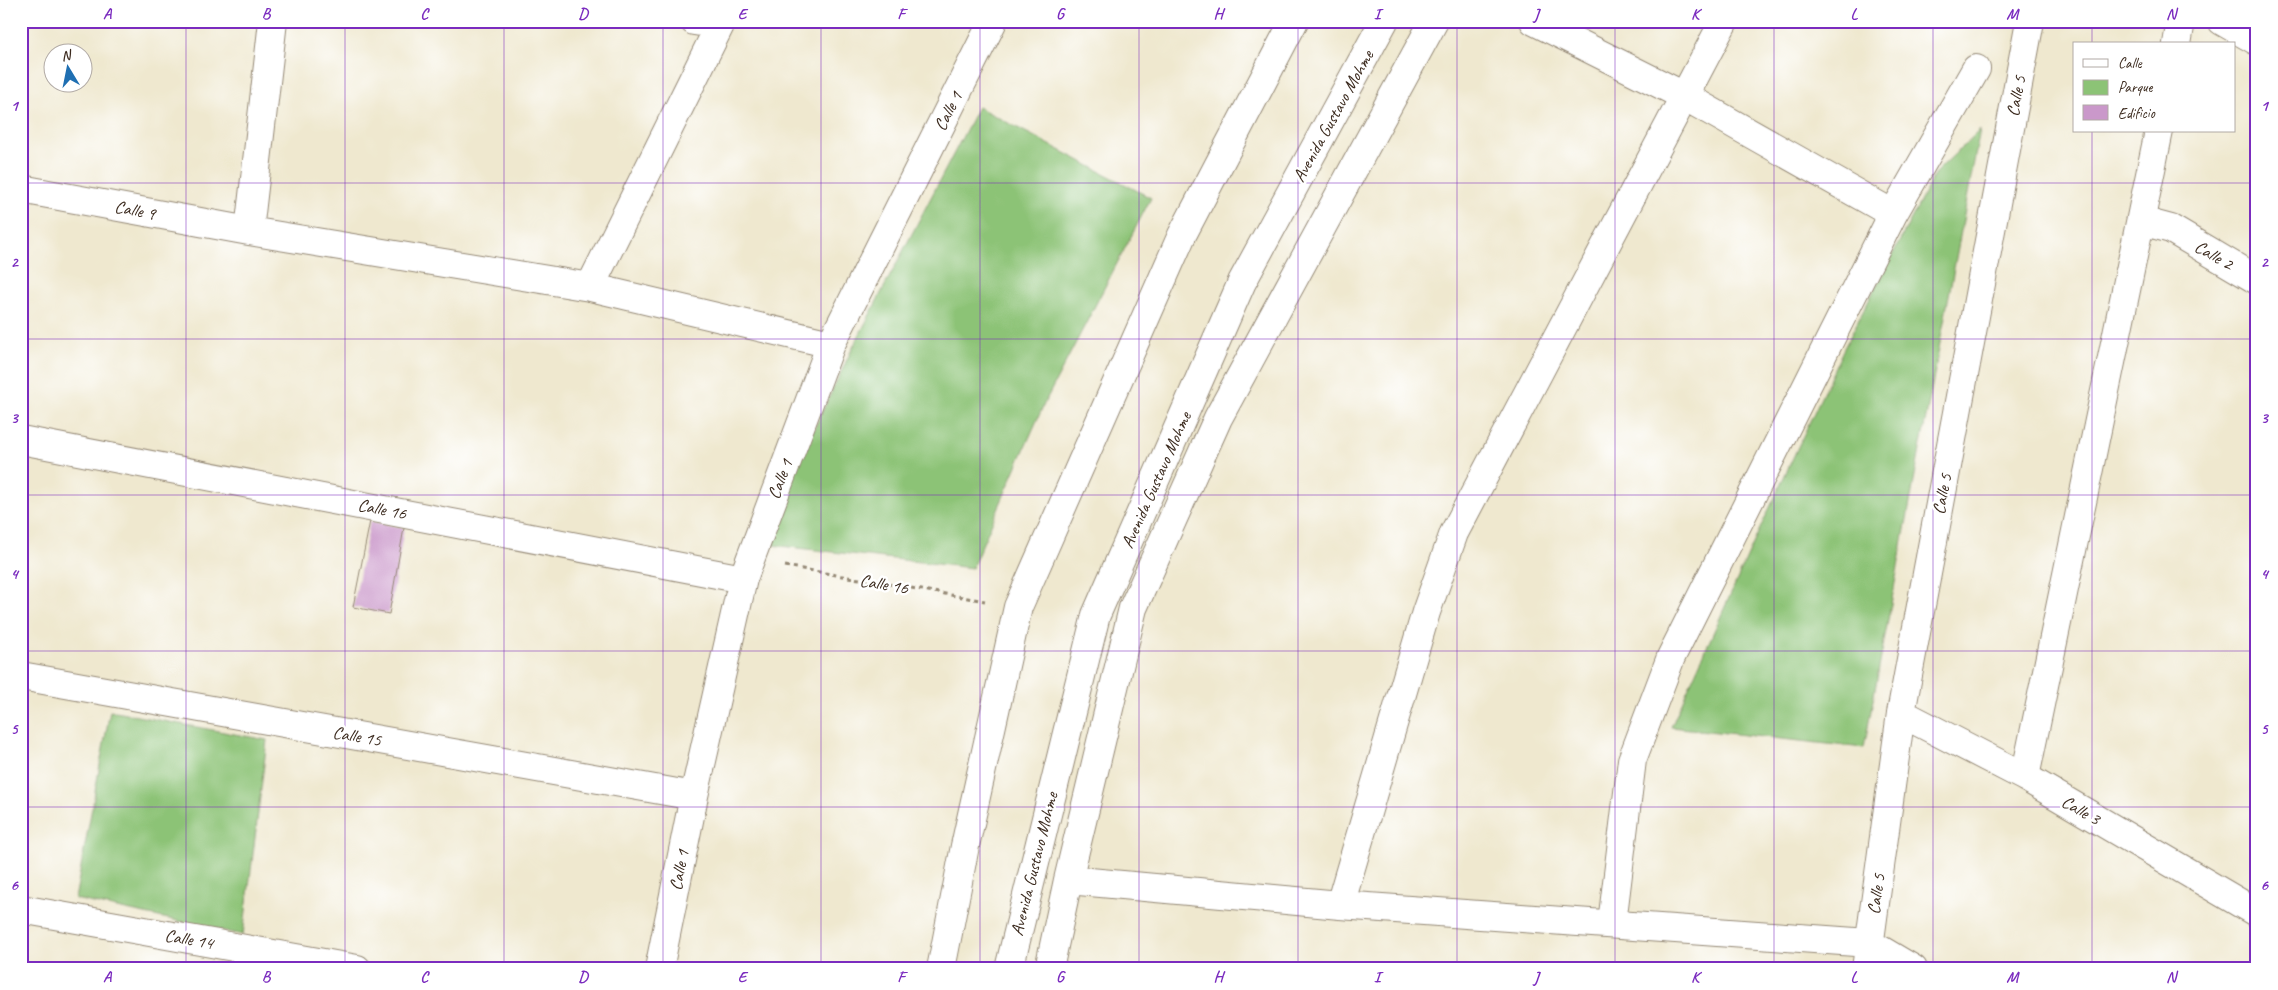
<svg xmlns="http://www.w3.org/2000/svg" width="2278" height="990" font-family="Caveat,sans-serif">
	<rect width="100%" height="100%" fill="#fff"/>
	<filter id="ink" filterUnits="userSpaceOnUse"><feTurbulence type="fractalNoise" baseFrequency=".02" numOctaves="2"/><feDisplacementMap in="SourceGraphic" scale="10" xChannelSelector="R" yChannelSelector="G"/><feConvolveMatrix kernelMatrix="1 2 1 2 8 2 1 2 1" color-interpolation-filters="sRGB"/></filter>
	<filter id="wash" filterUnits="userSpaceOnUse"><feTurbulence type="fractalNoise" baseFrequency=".0096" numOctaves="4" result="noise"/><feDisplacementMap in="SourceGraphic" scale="20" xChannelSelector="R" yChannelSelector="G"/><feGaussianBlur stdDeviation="1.12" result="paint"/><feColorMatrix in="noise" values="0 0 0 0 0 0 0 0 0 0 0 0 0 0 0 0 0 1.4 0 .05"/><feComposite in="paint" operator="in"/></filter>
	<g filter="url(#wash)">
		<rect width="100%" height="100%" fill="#efe8cf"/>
		<path fill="#8cc376" stroke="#64764a" d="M978 107 1151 198 1045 402 972 568 763 544 772 517 852 349Z
			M1980 130 1864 748 1671 727 1758 533 1844 348 1935 173Z
			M110 711 267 740 243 935 75 899Z"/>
		<g id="blocks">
			<path fill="#ca98ca" d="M370 521 404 528 389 614 353 607Z"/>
		</g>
	</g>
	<g filter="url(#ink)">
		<use href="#blocks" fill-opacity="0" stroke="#958976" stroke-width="1"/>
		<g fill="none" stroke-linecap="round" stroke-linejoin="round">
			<defs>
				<path id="minor" d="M694 21 720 25
					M1534 21 1684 96 1893 214
					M2222 21 2257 41
					M2177 44 2181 21
					M21 189 249 231 590 287 831 344
					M2141 221 2171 229 2257 280
					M249 231 273 21
					M590 287 722 21
					M21 440 743 579
					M21 676 694 796
					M1901 713 2025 777 2257 913
					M2025 777 2159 131
					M1068 880 1340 905 1869 943 1913 969
					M1340 905 1426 612 1454 533 1724 21
					M21 909 357 969
					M1612 923 1632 760 1671 657 1893 214 1976 69
					M659 969 694 796 743 579 750 560 831 344 993 21
					M941 969 965 846 1018 607 1182 235 1294 21
					M1009 969 1096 615 1242 282 1384 21
					M1049 969 1068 880 1133 608 1218 418 1434 21
					M1866 969 1901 713 2030 21"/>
			</defs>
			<use href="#minor" stroke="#958976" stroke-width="30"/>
			<path stroke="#958976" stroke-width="3" stroke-dasharray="4 4" stroke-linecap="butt" d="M785 566 985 601"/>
			<use href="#minor" stroke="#fff" stroke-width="28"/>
		</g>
	</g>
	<path fill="none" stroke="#7b2cbf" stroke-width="1" stroke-opacity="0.55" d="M186 21V969M345 21V969M504 21V969M663 21V969M821 21V969M980 21V969M1139 21V969M1298 21V969M1457 21V969M1615 21V969M1774 21V969M1933 21V969M2092 21V44M2092 131V969M21 183H2257M21 339H2257M21 495H2257M21 651H2257M21 807H2257"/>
	<g text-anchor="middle" stroke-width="5" stroke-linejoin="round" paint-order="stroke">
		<g font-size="18" fill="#3b2a1e" stroke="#fff">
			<text transform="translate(2016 96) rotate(-79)" y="6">Calle 5</text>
			<text transform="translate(948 111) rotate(-63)" y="6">Calle 1</text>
			<text transform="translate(1333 116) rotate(-61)" y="6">Avenida Gustavo Mohme</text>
			<text transform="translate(135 210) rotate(11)" y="6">Calle 9</text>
			<text transform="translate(2214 255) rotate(30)" y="6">Calle 2</text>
			<text transform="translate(780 479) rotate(-69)" y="6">Calle 1</text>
			<text transform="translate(1156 480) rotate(-66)" y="6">Avenida Gustavo Mohme</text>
			<text transform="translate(1942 494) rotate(-79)" y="6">Calle 5</text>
			<text transform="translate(382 509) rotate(11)" y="6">Calle 16</text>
			<text transform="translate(884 584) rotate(10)" y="6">Calle 16</text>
			<text transform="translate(357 736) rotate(10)" y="6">Calle 15</text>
			<text transform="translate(2081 810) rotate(30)" y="6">Calle 3</text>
			<text transform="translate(1034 864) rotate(-76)" y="6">Avenida Gustavo Mohme</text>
			<text transform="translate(679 870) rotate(-79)" y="6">Calle 1</text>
			<text transform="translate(1876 894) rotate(-82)" y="6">Calle 5</text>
			<text transform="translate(189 939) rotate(10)" y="6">Calle 14</text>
		</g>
	</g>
	<rect width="2278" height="990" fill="none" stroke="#fff" stroke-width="55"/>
	<rect x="2073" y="42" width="162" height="90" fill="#ffffff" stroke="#b1aaa5"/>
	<rect x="2083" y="59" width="25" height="8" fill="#ffffff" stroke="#b1aaa5"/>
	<text x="2118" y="68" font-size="15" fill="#3b2a1e">Calle</text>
	<rect x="2083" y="80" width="25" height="15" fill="#8cc376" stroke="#b1aaa5"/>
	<text x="2118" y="92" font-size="15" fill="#3b2a1e">Parque</text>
	<rect x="2083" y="105" width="25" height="15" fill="#ca98ca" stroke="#b1aaa5"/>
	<text x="2118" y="118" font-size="15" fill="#3b2a1e">Edificio</text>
	<g transform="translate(68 68) rotate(350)"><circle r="24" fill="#ffffff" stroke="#b1aaa5"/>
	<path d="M0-4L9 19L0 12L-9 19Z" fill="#1f6fb2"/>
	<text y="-8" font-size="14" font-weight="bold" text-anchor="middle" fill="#3b2a1e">N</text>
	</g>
	<rect x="28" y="28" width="2222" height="934" fill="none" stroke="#7b2cbf" stroke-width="2"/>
	<g font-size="16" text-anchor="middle" font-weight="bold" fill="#7b2cbf">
		<text x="107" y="19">A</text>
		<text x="266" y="19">B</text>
		<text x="424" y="19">C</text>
		<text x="583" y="19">D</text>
		<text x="742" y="19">E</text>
		<text x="901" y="19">F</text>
		<text x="1060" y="19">G</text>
		<text x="1218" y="19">H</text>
		<text x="1377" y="19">I</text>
		<text x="1536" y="19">J</text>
		<text x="1695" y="19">K</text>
		<text x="1854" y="19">L</text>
		<text x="2012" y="19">M</text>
		<text x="2171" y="19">N</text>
		<text x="14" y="111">1</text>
		<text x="2264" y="111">1</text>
		<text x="14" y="267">2</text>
		<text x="2264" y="267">2</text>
		<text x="14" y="423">3</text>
		<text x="2264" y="423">3</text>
		<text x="14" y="579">4</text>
		<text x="2264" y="579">4</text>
		<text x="14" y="734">5</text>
		<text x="2264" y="734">5</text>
		<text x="14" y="890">6</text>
		<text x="2264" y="890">6</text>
		<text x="107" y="982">A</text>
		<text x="266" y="982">B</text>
		<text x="424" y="982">C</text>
		<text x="583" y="982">D</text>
		<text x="742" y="982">E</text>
		<text x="901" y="982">F</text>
		<text x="1060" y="982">G</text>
		<text x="1218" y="982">H</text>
		<text x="1377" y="982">I</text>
		<text x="1536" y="982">J</text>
		<text x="1695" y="982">K</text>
		<text x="1854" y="982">L</text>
		<text x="2012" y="982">M</text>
		<text x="2171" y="982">N</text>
	</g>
</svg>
